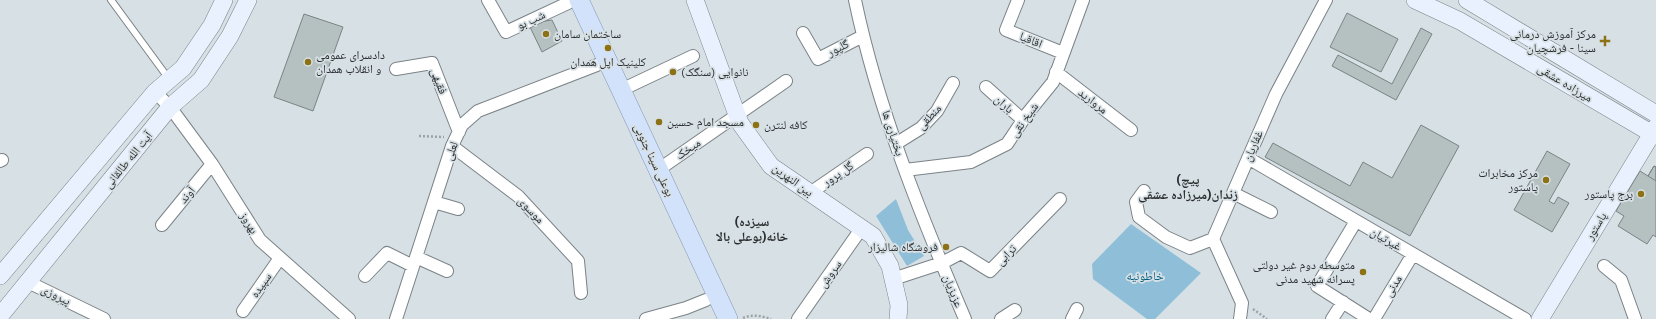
<svg xmlns="http://www.w3.org/2000/svg" width="1656" height="319" font-family="'IBM Plex Sans','Noto Naskh Arabic',sans-serif">
	<rect width="100%" height="100%" fill="#d7e0e5"/>
	<path fill="#8fbfd8" d="M896 199 908 230 924 256 907 266 876 216Z
		M1131 224 1201 273 1155 319H1147L1093 279 1092 264Z"/>
	<path fill="#b5c0c0" stroke="#7a8485" d="M1347 13 1398 39 1381 72 1330 47Z
		M304 14 343 27 313 111 274 97Z
		M552 20 562 41 542 52 530 27 538 22Z
		M1421 28 1432 34 1396 100 1332 66 1338 55 1392 84Z
		M1421 125 1459 146 1410 236 1265 157 1273 143 1350 186 1363 162 1392 178Z
		M1547 151 1570 164 1549 201 1554 204 1558 197 1569 203 1552 232 1514 210Z
		M1654 166 1656 167V237L1653 235 1647 244 1618 226 1624 216 1616 211 1640 171 1648 176Z
		M1654 166 1656 167V181L1648 176Z"/>
	<g fill="none" stroke-linecap="round" stroke-linejoin="round">
		<defs>
			<path id="lane" d="M111 0 169 79"/>
			<path id="street" d="M488 0 506 32 568 3
				M855 0C878 110 921 216 965 319
				M1018 0 1006 30 1063 53
				M803 33 818 59 863 36
				M396 69 432 63 459 132
				M1056 72 1131 130
				M986 87 1023 120
				M621 90 693 56
				M155 92 170 107 212 164 260 240 349 319
				M897 143 921 128 937 111 953 83
				M452 146 518 196 578 261 581 293
				M1248 158 1525 319
				M0 161 2 160
				M658 170 786 81
				M905 170 971 162 1007 144 1027 114 1053 82 1083 0
				M1144 191 1136 202 1139 217 1166 237 1190 248 1213 239
				M810 193 867 154
				M1233 193 1271 212
				M434 202 458 209
				M1356 221 1317 286 1369 319
				M162 225 212 164
				M416 257 447 271
				M1604 266 1621 280 1635 319
				M365 276 387 253 413 266
				M893 279 942 263 961 253 990 271 1060 199
				M28 282 104 319
				M243 311 280 258
				M396 319 452 146 462 125 478 111 597 65
				M646 319 686 308 706 300
				M798 319 861 229
				M1001 319 1015 310
				M1072 319 1077 309
				M1240 319 1242 303 1213 239 1276 94 1326 0
				M1332 319 1343 302
				M1374 319 1413 254"/>
			<path id="secondary" d="M695 0 740 123 771 166 873 236 890 266 899 305 898 319
				M1415 0 1460 21 1656 136
				M1467 0 1656 114
				M0 276 155 92 183 68 212 25 224 0
				M0 316 170 107 201 80 230 36 248 0
				M1540 319 1656 127"/>
			<path id="primary" d="M579 0 728 319"/>
		</defs>
		<use href="#lane" stroke="#7b8387" stroke-width="8"/>
		<use href="#street" stroke="#7b8387" stroke-width="14"/>
		<use href="#secondary" stroke="#7b8387" stroke-width="18"/>
		<use href="#primary" stroke="#8597b3" stroke-width="20"/>
		<path stroke="#9ca3a7" stroke-width="2.5" stroke-dasharray="2 2" stroke-linecap="butt" d="M419 136 444 137
			M1253 309 1267 319
			M743 318C752 314 762 316 771 319"/>
		<use href="#lane" stroke="#fff" stroke-width="6"/>
		<use href="#street" stroke="#fff" stroke-width="12"/>
		<use href="#secondary" stroke="#e8f1fd" stroke-width="17"/>
		<use href="#primary" stroke="#d2e2fb" stroke-width="19"/>
	</g>
	<g fill="#8d7115" stroke="#d7e0e5" stroke-width="1.5">
		<circle cx="546" cy="34" r="4"/>
		<path d="M1603 35h4v4h4v4h-4v4h-4v-4h-4v-4h4z"/>
		<circle cx="608" cy="48" r="4"/>
		<circle cx="308" cy="62" r="4"/>
		<circle cx="673" cy="72" r="4"/>
		<circle cx="659" cy="122" r="4"/>
		<circle cx="756" cy="125" r="4"/>
		<circle cx="1546" cy="180" r="4"/>
		<circle cx="1641" cy="194" r="4"/>
		<circle cx="946" cy="247" r="4"/>
		<circle cx="1363" cy="272" r="4"/>
	</g>
	<g text-anchor="middle" stroke-width="3.5" stroke-linejoin="round" paint-order="stroke">
		<g font-size="12" fill="#2d3032" stroke="#d7e0e5">
			<text transform="translate(531 20) rotate(-25)" y="4">شب بو</text>
			<text transform="translate(1031 40) rotate(22)" y="4">اقاقیا</text>
			<text transform="translate(838 48) rotate(-27)" y="4">گلپور</text>
			<text transform="translate(439 81) rotate(69)" y="4">فقیهی</text>
			<text transform="translate(1565 83) rotate(31)" y="4">میرزاده عشقی</text>
			<text transform="translate(1093 101) rotate(38)" y="4">مروارید</text>
			<text transform="translate(1004 104) rotate(41)" y="4">باران</text>
			<text transform="translate(929 117) rotate(-47)" y="4">منطقی</text>
			<text transform="translate(1024 120) rotate(-54)" y="4">شیخ نقی</text>
			<text transform="translate(893 133) rotate(72)" y="4">بختیاری ها</text>
			<text transform="translate(1253 146) rotate(-67)" y="4">غفاریان</text>
			<text transform="translate(688 149) rotate(-35)" y="4">میخک</text>
			<text transform="translate(451 151) rotate(-69)" y="4">لعلی</text>
			<text transform="translate(128 160) rotate(-51)" y="4">آیت الله طالقانی</text>
			<text transform="translate(654 160) rotate(65)" y="4">بوعلی سینا جنوبی</text>
			<text transform="translate(838 174) rotate(-34)" y="4">گل پرور</text>
			<text transform="translate(793 180) rotate(36)" y="4">بین النهرین</text>
			<text transform="translate(187 195) rotate(-50)" y="4">آوند</text>
			<text transform="translate(531 210) rotate(46)" y="4">موسوی</text>
			<text transform="translate(249 223) rotate(58)" y="4">بهروز</text>
			<text transform="translate(1596 226) rotate(-59)" y="4">پاستور</text>
			<text transform="translate(1386 239) rotate(30)" y="4">غیرتیان</text>
			<text transform="translate(1006 255) rotate(-46)" y="4">ترابی</text>
			<text transform="translate(830 274) rotate(-55)" y="4">سروش</text>
			<text transform="translate(261 285) rotate(-55)" y="4">سپیده</text>
			<text transform="translate(1393 286) rotate(-59)" y="4">مدنی</text>
			<text transform="translate(953 291) rotate(68)" y="4">عزیزیان</text>
			<text transform="translate(56 295) rotate(26)" y="4">پیروزی</text>
		</g>
		<g font-size="12" fill="#2d3032" stroke="#d7e0e5" text-anchor="start">
			<text x="554" y="38">ساختمان سامان</text>
			<text x="1596" y="38" text-anchor="end">مرکز آموزش درمانی<tspan x="1596" dy="14">سینا - فرشچیان</tspan></text>
			<text x="316" y="59">دادسرای عمومی<tspan x="316" dy="14">و انقلاب همدان</tspan></text>
			<text x="608" y="66" text-anchor="middle">کلینیک اپل همدان</text>
			<text x="681" y="76">نانوایی (سنگک)</text>
			<text x="667" y="126">مسجد امام حسین</text>
			<text x="764" y="129">کافه لنترن</text>
			<text x="1538" y="177" text-anchor="end">مرکز مخابرات<tspan x="1538" dy="14">پاستور</tspan></text>
			<text x="1633" y="198" text-anchor="end">برج پاستور</text>
			<text x="938" y="251" text-anchor="end">فروشگاه شالیزار</text>
			<text x="1355" y="269" text-anchor="end">متوسطه دوم غیر دولتی<tspan x="1355" dy="14">پسرانه شهید مدنی</tspan></text>
		</g>
		<g font-size="12" fill="#005e7f" stroke="#d7e0e5">
			<text x="1145" y="280">خاطونیه</text>
		</g>
		<g font-size="13" font-weight="bold" fill="#2d3032" stroke="#d7e0e5">
			<text x="1188" y="184">(پیچ<tspan x="1188" dy="15">زندان(میرزاده عشقی</tspan></text>
			<text x="752" y="226">(سیزده<tspan x="752" dy="15">خانه(بوعلی بالا</tspan></text>
		</g>
	</g>
</svg>
